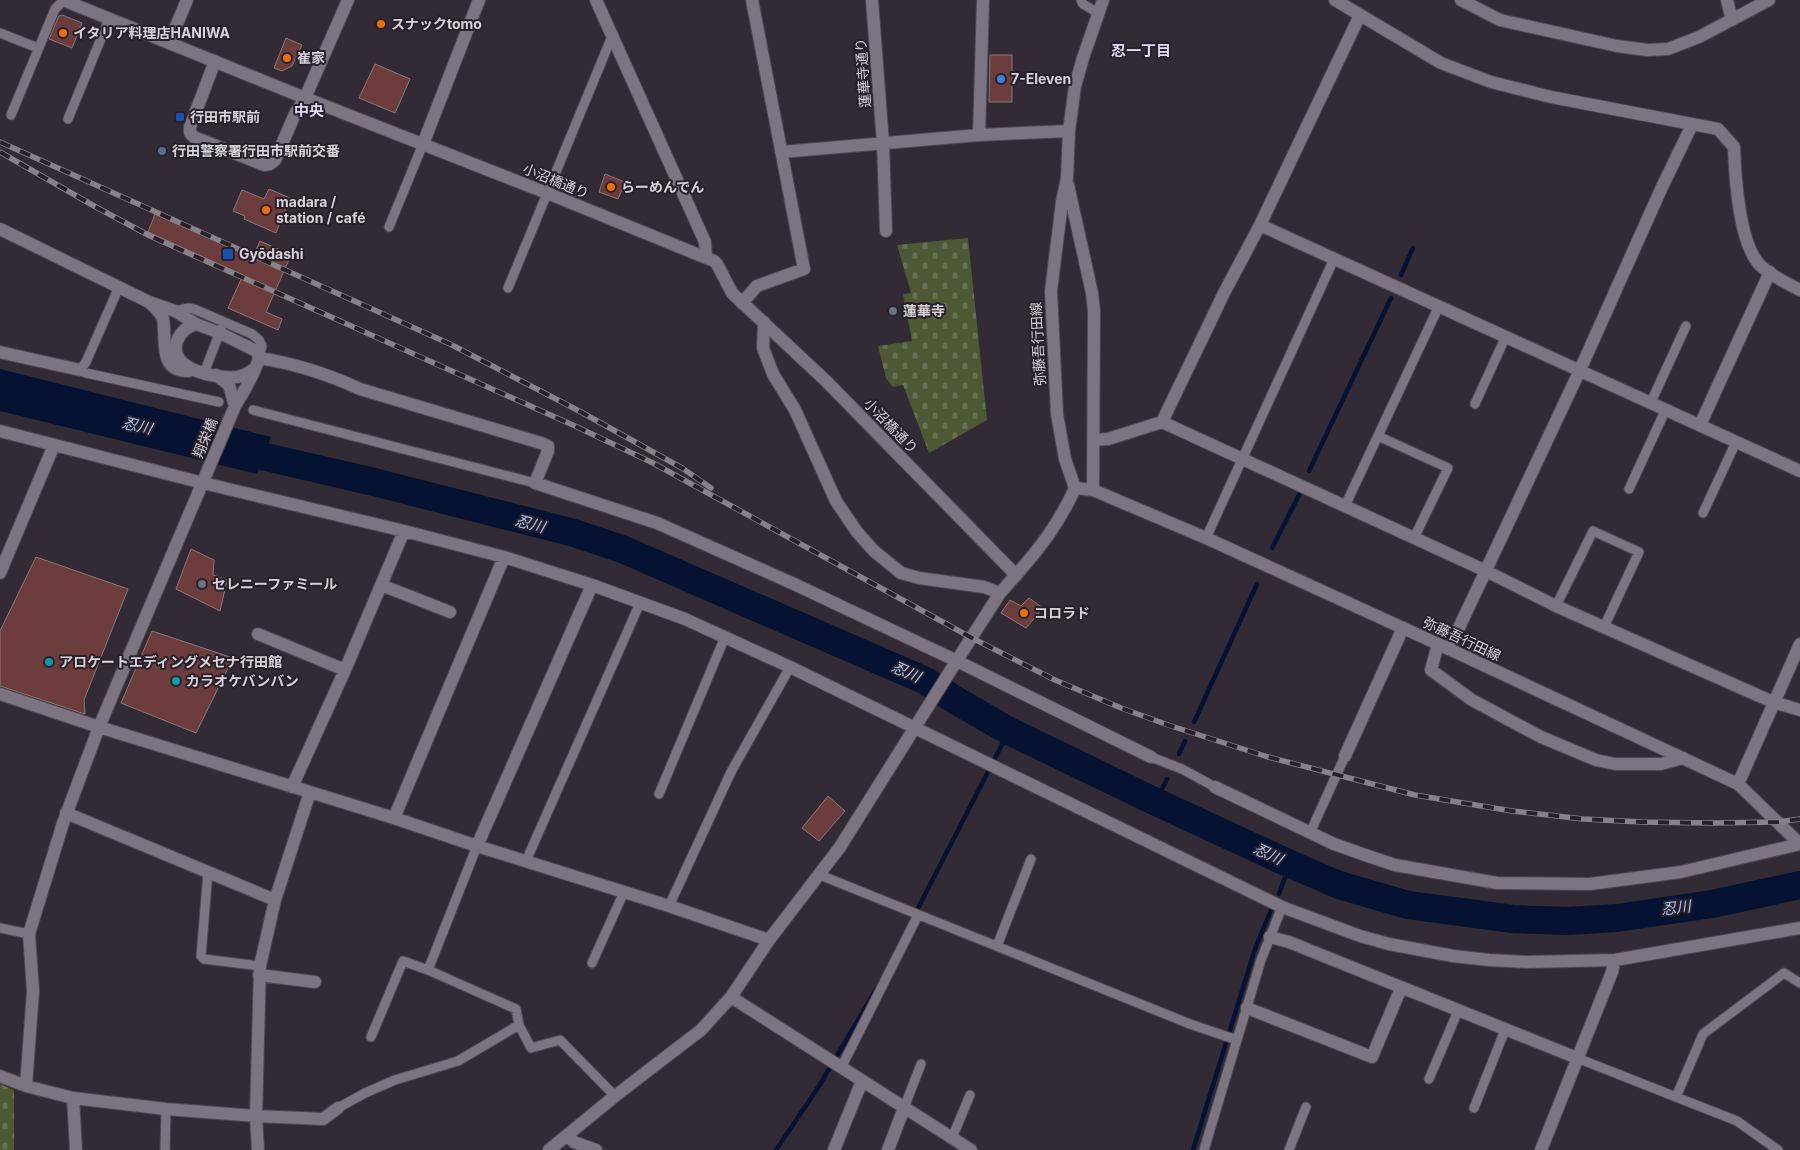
<svg xmlns="http://www.w3.org/2000/svg" width="1800" height="1150" font-family="Inter,'Noto Sans JP',sans-serif">
	<defs>
		<pattern id="cemetery-stones" width="16" height="16" patternUnits="userSpaceOnUse" patternTransform="scale(1.25)"><rect width="16" height="16" fill="#4d5935"/><path d="M2 7V4a2 2 0 0 1 4 0v3zM10 15v-3a2 2 0 0 1 4 0v3z" fill="#667052"/></pattern>
	</defs>
	<rect width="100%" height="100%" fill="#322b35"/>
	<path fill="url(#cemetery-stones)" d="M968 238 987 420 929 453 903 385 893 387 886 378 878 346 912 341 903 294 911 293 897 245Z
		M0 1084 14 1090V1150H0Z"/>
	<path fill="#051231" d="M0 369 271 437 257 474 0 411Z"/>
	<g fill="none" stroke-linecap="round" stroke-linejoin="round">
		<path stroke="#051231" stroke-width="4.5" d="M1401 275 1413 248
			M1309 471 1391 298
			M1272 548 1301 491
			M1194 722 1257 584
			M1179 754 1185 741
			M1156 802 1167 779
			M1279 894 1290 864
			M915 914 1009 731
			M776 1150 819 1086 877 988
			M1193 1150 1255 949 1271 910"/>
		<path stroke="#051231" stroke-width="28" d="M227 448 374 482 574 533 622 549 926 681 955 700 1009 731 1156 802 1290 864 1339 885 1408 905 1513 919 1568 921 1617 918 1712 904 1800 885"/>
	</g>
	<path fill="#6c3d3c" stroke="#897978" d="M62 15 82 23 72 48 49 39 59 16Z
		M286 38 302 45 292 66 282 71 274 68Z
		M990 55H1012V102H989Z
		M375 64 410 79 395 113 359 98Z
		M605 174 625 182 618 199 599 192Z
		M269 189 290 198 276 233 244 219 245 216 233 211 242 190 264 199Z
		M155 214 253 257 260 241 291 255 266 312 282 319 278 330 228 308 243 275 148 232Z
		M191 549 214 560 213 575 227 580 220 611 176 589Z
		M36 557 128 589 84 700 85 714 0 686V631Z
		M1029 598 1043 608 1026 628 1001 613 1010 600 1021 606Z
		M152 631 233 658 196 733 121 703Z
		M828 796 845 811 819 841 802 828Z"/>
	<g fill="none" stroke-linecap="round" stroke-linejoin="round">
		<defs>
			<path id="service" d="M1081 0 1083 4 1098 13
				M0 33 38 48
				M11 115 55 9 64 0
				M68 119 109 19
				M389 227 423 144
				M119 287 86 362 80 370 86 373 219 402
				M508 288 613 34
				M175 311 188 308 194 309 252 334 259 340 262 346 259 355
				M204 373 221 329
				M1651 402 1686 326
				M1475 404 1506 336
				M253 410 535 483
				M1378 436 1448 468 1414 538
				M1629 489 1666 409
				M1345 506 1439 306
				M1703 513 1736 442
				M1206 538 1334 259
				M1556 606 1593 531 1639 552 1604 627
				M1151 757 1182 769 1215 787
				M659 794 725 637
				M1310 833 1345 756
				M477 846 428 970 516 1009 519 1025 531 1048 560 1040 615 1096
				M526 861 640 603
				M208 872 201 956 204 959 260 966
				M820 875 1190 1024 1237 1040
				M669 906 731 772 790 667
				M0 928 29 934
				M997 946 1031 859
				M592 963 624 892
				M371 1037 403 961 428 970
				M1577 1058 1676 1097 1703 1034 1784 973 1800 983
				M841 1068 918 915
				M1429 1079 1458 1011
				M1676 1097 1737 1121 1778 1150
				M338 1108 365 1093 395 1080 458 1061 519 1025
				M904 1108 921 1064
				M1474 1108 1505 1030
				M952 1138 970 1095
				M165 1150 166 1109
				M1204 1150 1261 960 1282 907
				M1289 1150 1306 1107"/>
			<path id="minor" d="M596 0 705 242 706 257
				M872 0 883 143 886 231
				M1461 0 1500 20 1617 46 1647 50 1668 49 1699 37 1769 0
				M1727 0 1732 20
				M169 43 187 0
				M979 135 983 0
				M423 144 479 0
				M781 152 979 135 1069 131
				M1260 225 1800 471
				M742 303 757 286 804 269 752 0
				M764 322 763 348 773 374 795 410 836 501 857 532 874 551 901 573 919 578 984 587 1000 593
				M0 352 80 370
				M259 358C292 363 330 375 360 389L541 443 548 446V451L535 483 657 523 794 584 957 661 1151 757
				M1162 422 1486 571 1556 606 1773 702 1800 710
				M1700 425 1770 272
				M0 431 203 483 404 531 504 557 592 585 685 619 790 667 1282 907 1360 936 1389 944 1453 956 1489 960 1528 962 1615 960 1800 928
				M1094 440 1108 439 1162 422 1224 293 1260 225 1360 15
				M0 573 54 445
				M381 585 450 612
				M258 634 345 670
				M1438 644 1431 670 1472 700 1541 737 1596 760 1615 764H1661L1683 758
				M1449 649 1580 370 1662 187 1692 125
				M0 694 99 727
				M1345 756 1403 628
				M1738 784 1800 644
				M292 787 345 670 404 531
				M1215 787 1334 844 1365 855 1395 865 1497 883 1590 884 1681 872 1800 844
				M66 813 275 900
				M394 818 504 557
				M477 846 592 585
				M1270 937 1289 942 1577 1058
				M259 975 315 982
				M731 997 971 1150
				M1247 1008 1372 1057 1401 988
				M0 1076 26 1086 73 1098 166 1109 256 1116 323 1119 338 1108
				M26 1086 33 991 29 934 63 823 99 727 394 818 477 846 669 906 769 940
				M73 1098 76 1150
				M568 1136 574 1142 596 1150
				M258 1150 256 1116 260 966 275 900 310 792
				M549 1150 615 1096 701 1030 731 997 769 940 840 847 954 665 1000 593 1016 575
				M834 1150 862 1081
				M888 1150 904 1108
				M1541 1150 1612 972 1615 960"/>
			<path id="tertiary" d="M1335 0 1441 63 1491 82 1551 97 1718 129 1734 147C1735 175 1739 246 1761 266 1771 276 1787 283 1800 290
				M215 61 190 127V133L194 137 264 165 270 164 275 160 295 114 305 98 348 0
				M305 98 547 193 714 261 717 264 732 293 826 381 1016 575C1040 548 1060 522 1075 488
				M0 229 149 302 175 311 196 324 220 333 256 351 259 355C259 366 242 395 235 406L99 727
				M151 304C155 308 161 313 163 319 167 338 157 372 189 371
				M196 324C187 327 181 331 177 341 167 370 217 379 237 377 244 376 249 373 254 369
				M216 375 229 385 235 406"/>
			<path id="secondary" d="M63 0 305 98
				M1103 0 1083 58 1075 86 1069 131 1067 178 1062 202 1051 291 1057 414 1065 459 1075 488 1093 490 1206 538 1449 649 1738 784 1800 844
				M1068 185 1092 293 1094 311 1093 490"/>
		</defs>
		<use href="#service" stroke="#4f4851" stroke-width="11"/>
		<use href="#minor" stroke="#4f4851" stroke-width="14"/>
		<use href="#tertiary" stroke="#4f4851" stroke-width="14"/>
		<use href="#secondary" stroke="#4f4851" stroke-width="14"/>
		<use href="#service" stroke="#7c7480" stroke-width="9"/>
		<use href="#minor" stroke="#7c7480" stroke-width="12"/>
		<use href="#tertiary" stroke="#7c7480" stroke-width="12"/>
		<use href="#secondary" stroke="#7c7480" stroke-width="12"/>
		<defs>
			<path id="rail" d="M0 142 450 344 581 412 682 468 711 488
				M0 152 94 206 150 236 575 426 653 463 972 638 1055 680 1121 708 1168 725 1268 757 1415 795 1512 811 1583 819 1641 822 1711 823 1778 822 1800 819"/>
		</defs>
		<use href="#rail" stroke="#878189" stroke-width="5.5"/>
		<use href="#rail" stroke="#28212b" stroke-width="4" stroke-dasharray="11" stroke-linecap="butt"/>
	</g>
	<g fill="#e8710a" stroke="#28212b" stroke-width="2">
		<circle cx="381" cy="24" r="5"/>
		<circle cx="63" cy="33" r="5"/>
		<circle cx="287" cy="58" r="5"/>
		<circle cx="611" cy="187" r="5"/>
		<circle cx="266" cy="210" r="5"/>
		<circle cx="1024" cy="613" r="5"/>
	</g>
	<circle fill="#3f7fe0" stroke="#28212b" stroke-width="2" cx="1001" cy="79" r="5"/>
	<g fill="#1a4fb4" stroke="#28212b" stroke-width="2">
		<rect x="175" y="112" width="10" height="10" rx="2.5"/>
		<rect x="222" y="248" width="12" height="12" rx="2.5"/>
	</g>
	<circle fill="#5c6f8a" stroke="#28212b" stroke-width="2" cx="162" cy="151" r="5"/>
	<g fill="#6b7280" stroke="#28212b" stroke-width="2">
		<circle cx="893" cy="311" r="5"/>
		<circle cx="202" cy="584" r="5"/>
	</g>
	<g fill="#0f9aa8" stroke="#28212b" stroke-width="2">
		<circle cx="49" cy="662" r="5"/>
		<circle cx="176" cy="681" r="5"/>
	</g>
	<g text-anchor="middle" stroke-width="4" stroke-linejoin="round" paint-order="stroke">
		<g font-size="14" font-weight="bold" fill="#d7d2d8" stroke="#28212b" text-anchor="start">
			<text x="391" y="29">スナックtomo</text>
			<text x="73" y="38">イタリア料理店HANIWA</text>
			<text x="297" y="63">崔家</text>
			<text x="1011" y="84">7-Eleven</text>
			<text x="190" y="122">行田市駅前</text>
			<text x="172" y="156">行田警察署行田市駅前交番</text>
			<text x="621" y="192">らーめんでん</text>
			<text x="276" y="207">madara /<tspan x="276" dy="16">station / café</tspan></text>
			<text x="239" y="259">Gyōdashi</text>
			<text x="903" y="316">蓮華寺</text>
			<text x="212" y="589">セレニーファミール</text>
			<text x="1034" y="618">コロラド</text>
			<text x="59" y="667">アロケートエディングメセナ行田館</text>
			<text x="186" y="686">カラオケバンバン</text>
		</g>
		<g font-size="14" fill="#d7d2d8" stroke="#28212b">
			<text transform="translate(863 73) rotate(-94)" y="5">蓮華寺通り</text>
			<text transform="translate(556 181) rotate(22)" y="5">小沼橋通り</text>
			<text transform="translate(1038 344) rotate(-93)" y="5">弥藤吾行田線</text>
			<text transform="translate(891 426) rotate(46)" y="5">小沼橋通り</text>
			<text transform="translate(205 438) rotate(-68)" y="5">翔栄橋</text>
			<text transform="translate(1462 639) rotate(25)" y="5">弥藤吾行田線</text>
		</g>
		<g font-size="15" font-weight="bold" fill="#dfd8f5" stroke="#28212b">
			<text x="1141" y="56">忍一丁目</text>
			<text x="309" y="116">中央</text>
		</g>
		<g font-size="15" font-style="italic" fill="#acc7f9" stroke="#28212b">
			<text transform="translate(137 426) rotate(13)" y="5">忍川</text>
			<text transform="translate(530 524) rotate(15)" y="5">忍川</text>
			<text transform="translate(906 672) rotate(24)" y="5">忍川</text>
			<text transform="translate(1268 854) rotate(25)" y="5">忍川</text>
			<text transform="translate(1676 908) rotate(-7)" y="5">忍川</text>
		</g>
	</g>
</svg>
